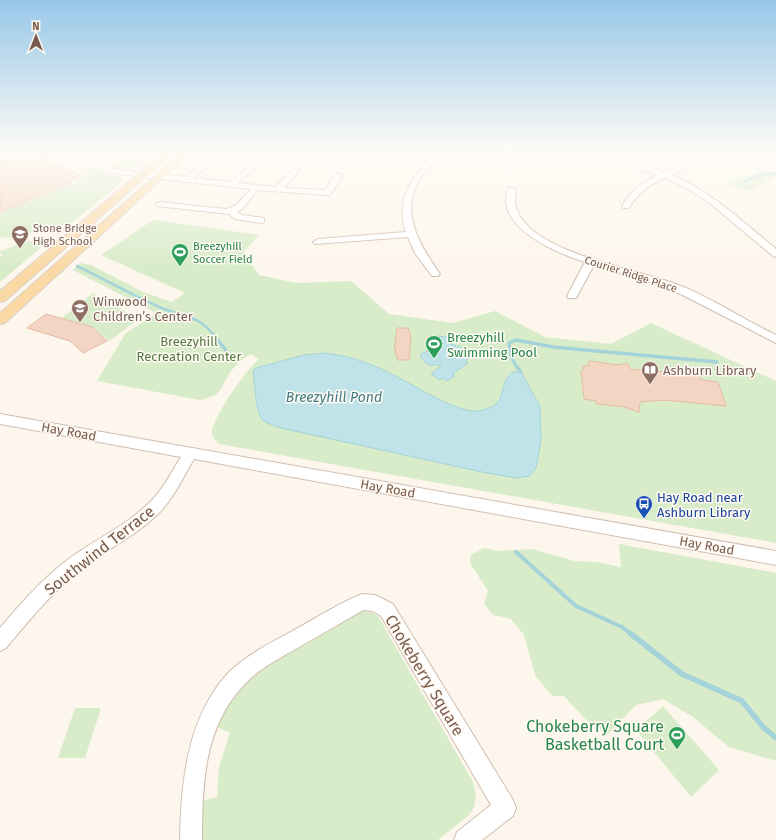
<svg xmlns="http://www.w3.org/2000/svg" width="776" height="840" font-family="'Fira Sans',sans-serif">
	<rect width="100%" height="100%" fill="#fdf6ec"/>
	<path fill="#d8ecc9" d="M81 151H104L102 158 94 160 86 159 91 157Z
		M142 151H159C148 159 123 181 112 164Z
		M96 165 104 173 121 177 124 180 73 222 10 238 0 237V213L76 183 73 181 87 175 89 172 84 169Z
		M776 171V176L749 191 726 183 757 173Z
		M153 220 259 235 244 252 259 275 296 283 351 281 389 314 453 323 495 311 545 337 611 344 651 323 776 381V543L219 444C215 440 211 436 212 431 215 414 246 370 259 359L250 354C243 359 237 364 231 371 219 389 224 395 200 400L97 381 125 334 156 313 73 270 80 263 91 265 143 292 172 302 185 293 101 255Z
		M45 239 50 240 0 282V257L3 254H0V251L25 242Z
		M93 293 139 319 109 341 92 327 62 318Z
		M619 544 776 573V761L729 747 693 717 663 699 636 705 607 735 586 720 564 696H552L535 675 524 635 511 619 493 615 484 604 488 591 470 563 471 555 484 548 498 551 532 549 575 561 597 562 621 567Z
		M364 611 371 612 378 616 473 782 476 795 474 807 469 815 438 840H203L202 805 205 800 217 797 219 767 230 733 219 728 217 725 237 691 249 679 270 662 356 613Z
		M663 706 719 770 691 797 636 730Z
		M75 708H101L85 758H58Z"/>
	<path fill="#bfe3e8" stroke="#a5d3da" d="M438 336 450 338 449 343 462 348 463 351 448 354V359L450 360 459 354 468 359 466 361 468 363 452 374 455 376 447 381 443 378 440 380 431 374 442 365H428L421 358V354L438 346 432 341Z
		M324 353C342 355 358 359 374 366 402 377 445 407 471 411 479 412 488 409 495 405 505 398 500 381 513 372H521L540 406 541 440 536 468 529 476 516 478 482 472 281 428C276 426 267 424 263 420 255 412 255 383 253 371L256 368 304 355Z"/>
	<g fill="none" stroke-linecap="round" stroke-linejoin="round">
		<path stroke="#a5d3da" stroke-width="2" d="M744 182 759 175 776 173"/>
		<path stroke="#a5d3da" stroke-width="2.5" d="M77 266C104 279 130 294 157 306 185 319 197 312 218 340"/>
		<path stroke="#a5d3da" stroke-width="3.5" d="M217 339 231 357
			M521 372C513 363 509 355 509 343L516 340 553 347 717 362"/>
		<path stroke="#a5d3da" stroke-width="4" d="M516 552 576 606 622 627 632 635"/>
		<path stroke="#a5d3da" stroke-width="5.5" d="M631 634 682 674 742 701 763 727 776 738"/>
	</g>
	<path fill="#f3d5c3" stroke="#e6bba3" d="M0 151H36L51 157 45 159 81 176 68 181 72 183 0 212Z
		M46 314 92 327 107 341 83 353 70 341 27 328Z
		M397 328H408L411 337 409 360H397V354H395L396 349H394Z
		M589 361 618 365 627 363 631 369 699 375 701 380 718 382 726 406 664 400 640 402 639 412 624 407 597 404 596 401 584 399 581 371 584 370 583 366H589Z"/>
	<g fill="none" stroke-linecap="round" stroke-linejoin="round">
		<defs>
			<path id="minor" d="M104 151H112L111 164 114 169 185 177 211 157H214V161L193 178 230 182 253 163 257 165 256 167 238 183 276 187 293 168H296L300 170 284 188 325 190 336 173 343 175 330 195H327L258 190 241 210 237 211 241 215 264 218V222L261 223 235 219 229 214 157 206 156 204 160 202 226 209 235 206 251 189 109 173 103 164Z
				M316 151H342L331 155Z
				M436 151H443C436 161 426 169 419 180 400 215 420 245 440 274L438 276H432L415 253 408 237 315 244 313 242 318 239 406 232C394 198 415 174 436 151Z
				M561 151C596 151 632 159 665 172 692 161 713 151 743 151L710 159 672 175C712 192 743 222 776 249V257L773 256 711 204 686 188 665 178C647 186 639 192 629 208H623L622 206C632 190 641 183 658 175L618 162Z
				M509 187 516 189C515 196 514 203 517 210 533 253 636 269 676 284 711 297 742 319 776 335V343L669 288 594 265 576 298H568L567 296 585 262C559 254 491 226 509 187Z
				M0 414 776 551V565L194 459C183 477 174 498 159 513 137 535 109 548 84 567 54 590 30 619 6 648L0 651V628C19 605 39 583 62 564 89 542 122 529 148 504 162 491 171 473 181 457L0 424Z
				M362 594 375 595 393 604 513 800 516 808 513 816 482 840H454L457 832 491 805 381 616 373 611 363 610C340 624 316 637 292 651 275 661 257 670 243 686 204 727 202 786 202 840H180C181 782 187 717 229 672 249 653 274 641 298 628 319 616 340 603 362 594Z"/>
			<path id="major" d="M165 151H175L5 301 0 302V291Z
				M183 151H192L5 323 0 324V313Z"/>
		</defs>
		<use href="#minor" stroke="#d1beb0" stroke-width="2"/>
		<use href="#major" stroke="#dad1cd" stroke-width="2"/>
		<use href="#minor" fill="#fff" fill-rule="evenodd"/>
		<use href="#major" fill="#fbd9a5" fill-rule="evenodd"/>
	</g>
	<linearGradient id="sky" x2="0" y2="1"><stop stop-color="#97c7e8"/><stop offset="0.56" stop-color="#fefbf6"/><stop offset="1" stop-color="#fefbf6" stop-opacity="0"/></linearGradient>
	<rect width="776" height="269" fill="url(#sky)"/>
	<defs>
		<symbol id="school-pin" viewBox="-11 -11 22 30"><path d="M0 17L-7.5 6A9.5 9.5 0 1 1 7.5 6Z" fill="#8d6e63" stroke="#fffaf3"/><path d="M0-5L7-2L0 1L-7-2ZM-4 1L0 2.5L4 1V4Q0 6-4 4Z" fill="#fff"/></symbol>
		<symbol id="stadium-pin" viewBox="-11 -11 22 30"><path d="M0 17L-7.5 6A9.5 9.5 0 1 1 7.5 6Z" fill="#2e9e5b" stroke="#fffaf3"/><path d="M0-5a6.5 5 0 1 0 0 10a6.5 5 0 1 0 0-10ZM-3.5-1.8h7v3.6h-7Z" fill="#fff"/></symbol>
		<symbol id="library-pin" viewBox="-11 -11 22 30"><path d="M0 17L-7.5 6A9.5 9.5 0 1 1 7.5 6Z" fill="#8d6e63" stroke="#fffaf3"/><path d="M-6-4Q-3-5.5-.7-3.5V5Q-3 3-6 4ZM6-4Q3-5.5 .7-3.5V5Q3 3 6 4Z" fill="#fff"/></symbol>
		<symbol id="bus-pin" viewBox="-11 -11 22 30"><path d="M0 17L-7.5 6A9.5 9.5 0 1 1 7.5 6Z" fill="#1a4fb4" stroke="#fffaf3"/><path d="M-5-6H5V4H4V6H2V4H-2V6H-4V4H-5ZM-3.5-4V0h7V-4ZM-3.5 1.2v1.5H-2V1.2ZM2 1.2v1.5H3.5V1.2Z" fill="#fff"/></symbol>
	</defs>
	<g fill-rule="evenodd">
		<use href="#school-pin" x="10" y="224" width="20" height="27"/>
		<use href="#stadium-pin" x="170" y="242" width="20" height="27"/>
		<use href="#school-pin" x="70" y="298" width="20" height="27"/>
		<use href="#stadium-pin" x="424" y="334" width="20" height="27"/>
		<use href="#library-pin" x="640" y="360" width="20" height="27"/>
		<use href="#bus-pin" x="634" y="494" width="20" height="27"/>
		<use href="#stadium-pin" x="667" y="725" width="20" height="27"/>
	</g>
	<g text-anchor="middle" stroke-width="3" stroke-linejoin="round" paint-order="stroke">
		<g font-size="11" fill="#785e54" stroke="#fffaf3" text-anchor="start">
			<text x="33" y="232">Stone Bridge<tspan x="33" dy="13">High School</tspan></text>
		</g>
		<g font-size="11" fill="#27864d" stroke="#fffaf3" text-anchor="start">
			<text x="193" y="250">Breezyhill<tspan x="193" dy="13">Soccer Field</tspan></text>
		</g>
		<g font-size="11" fill="#7a5c4d" stroke="#fffaf3">
			<text transform="translate(631 274) rotate(18)" y="4">Courier Ridge Place</text>
		</g>
		<g font-size="13" fill="#785e54" stroke="#fffaf3" text-anchor="start">
			<text x="93" y="306">Winwood<tspan x="93" dy="15">Children’s Center</tspan></text>
			<text x="663" y="375">Ashburn Library</text>
		</g>
		<g font-size="13" fill="#27864d" stroke="#fffaf3" text-anchor="start">
			<text x="447" y="342">Breezyhill<tspan x="447" dy="15">Swimming Pool</tspan></text>
		</g>
		<g font-size="13" fill="#537a41" stroke="#fffaf3">
			<text x="189" y="346">Breezyhill<tspan x="189" dy="15">Recreation Center</tspan></text>
		</g>
		<g font-size="13" fill="#7a5c4d" stroke="#fffaf3">
			<text transform="translate(69 431) rotate(10)" y="5">Hay Road</text>
			<text transform="translate(388 488) rotate(10)" y="5">Hay Road</text>
			<text transform="translate(707 545) rotate(10)" y="5">Hay Road</text>
		</g>
		<g font-size="13" fill="#164399" stroke="#fffaf3" text-anchor="start">
			<text x="657" y="502">Hay Road near<tspan x="657" dy="15">Ashburn Library</tspan></text>
		</g>
		<g font-size="14" font-style="italic" fill="#437c86" stroke="#fffaf3">
			<text x="334" y="402">Breezyhill Pond</text>
		</g>
		<g font-size="16" fill="#7a5c4d" stroke="#fffaf3">
			<text transform="translate(99 550) rotate(-38)" y="6">Southwind Terrace</text>
			<text transform="translate(425 675) rotate(59)" y="6">Chokeberry Square</text>
		</g>
		<g font-size="16" fill="#27864d" stroke="#fffaf3" text-anchor="end">
			<text x="664" y="732">Chokeberry Square<tspan x="664" dy="18">Basketball Court</tspan></text>
		</g>
	</g>
	<g transform="translate(36 36)" stroke="#fffaf3" stroke-width="3" paint-order="stroke">
	<path d="M0-3L7 15L0 10L-7 15Z" fill="#7a5c4d"/>
	<text y="-6" font-size="11" font-weight="bold" text-anchor="middle" fill="#7a5c4d">N</text>
	</g>
</svg>
